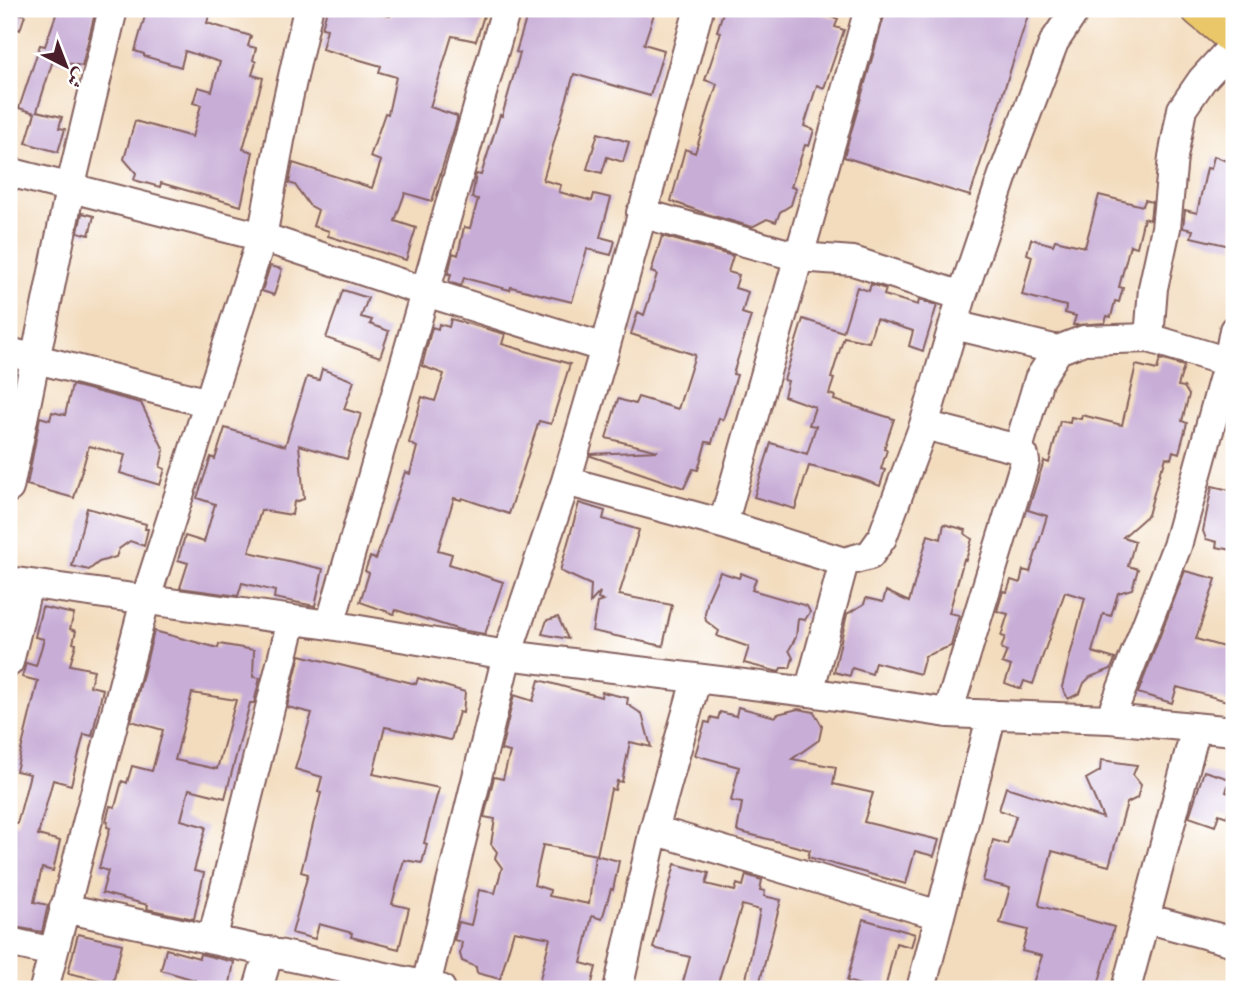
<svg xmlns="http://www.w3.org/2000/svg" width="1243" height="998" font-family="'IM FELL French Canon',Amiri,serif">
	<rect width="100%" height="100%" fill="#fff"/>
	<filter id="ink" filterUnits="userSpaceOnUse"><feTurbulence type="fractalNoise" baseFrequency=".0143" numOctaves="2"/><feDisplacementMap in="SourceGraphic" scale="14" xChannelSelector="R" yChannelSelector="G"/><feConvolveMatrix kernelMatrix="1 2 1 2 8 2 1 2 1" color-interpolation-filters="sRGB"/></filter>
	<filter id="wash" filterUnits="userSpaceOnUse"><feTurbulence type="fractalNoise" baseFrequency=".00686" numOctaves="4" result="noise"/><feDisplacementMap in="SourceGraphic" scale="28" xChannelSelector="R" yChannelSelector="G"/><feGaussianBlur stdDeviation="1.57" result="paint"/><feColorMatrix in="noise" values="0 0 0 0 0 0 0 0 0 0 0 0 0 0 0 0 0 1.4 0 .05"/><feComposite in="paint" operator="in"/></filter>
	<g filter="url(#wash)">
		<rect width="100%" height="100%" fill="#f3dcbd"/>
		<g id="blocks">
			<path fill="#c8add7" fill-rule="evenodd" d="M58 9H96L82 66 53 60 37 111 62 117 59 128 65 129 58 152 26 143 35 113 19 108 40 45 45 46Z
				M147 9H211L207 23 251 36 248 46 256 48 253 60 256 62 252 75 263 78 243 149 253 152 241 206 161 183 160 187 134 180 136 173 124 159 135 121 192 137 201 105 193 103 198 87 212 91 220 62 185 51 181 67 144 56V54L135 51Z
				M327 9H362L390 16 392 9H486L476 41 452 36 430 107 457 116V120L432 201 405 193 395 221 416 228 406 260 328 236 329 231 313 226 318 210 309 205 295 185 289 183 293 163 372 188 381 161 370 157 385 113 388 114 396 77 379 72 381 66 322 49 327 29 322 28Z
				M529 9H650L648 12 654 14 644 44 664 50 650 96 574 74 543 180 561 185 559 192 592 201 594 194 611 198 600 237 615 241 611 255 587 249 572 302 511 287 510 290 464 278 461 286 449 282 451 274H448L453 253 458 255 464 227 470 228 478 199 472 198 476 174 481 175 500 115 502 116 520 53 516 52Z
				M724 9H807L838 19 835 27 844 30 824 88 817 85 804 126 814 130 809 146 805 145 791 187 796 188 791 205 780 212 776 222 767 219 752 227 707 214 671 201 685 149 695 153 717 84 705 80 721 32 717 31Z
				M886 9H1030L970 196 844 157Z
				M9 10 25 15 20 30 9 26Z
				M598 133 629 142 623 162 607 157 602 173 587 169Z
				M1214 156 1234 164V247L1191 237 1193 230 1183 228 1185 210 1197 213 1207 168 1211 169Z
				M1099 195 1143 206 1145 200 1152 202 1150 220 1144 218 1137 247 1130 245 1119 287 1123 288 1119 302 1115 301 1111 317 1107 316 1105 323 1076 325H1073L1076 316 1065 313 1066 306 1022 295 1032 256 1027 254 1031 239 1053 245 1055 240 1085 247Z
				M82 213 94 216 89 235 78 232Z
				M662 236 733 256 728 272 739 275 735 288 748 292 742 313 751 316 733 374 737 375 723 420 719 418 712 443 706 442 698 470 693 469 684 488 591 456V454L658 451 606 438 618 399 635 404 638 397 678 409 695 355 631 334 638 312 644 315 657 274 651 272Z
				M270 266 282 269 274 295 262 291Z
				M871 284 886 289 884 295 918 305 919 300 937 305 923 351 909 346 913 331 876 319 869 342 844 337 831 378 834 379 829 394 835 396 834 400 894 419 884 449 887 450 881 469 885 470 880 486 859 478 809 466 795 509 754 497 771 443 807 454 816 426 809 425 815 407 784 396 788 381 784 380 803 319 843 332 857 287 869 291Z
				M343 290 368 298 361 317 372 320 370 324 389 331 380 357 326 338Z
				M451 319 505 334 502 344 570 364 551 424 539 421 509 514 462 498 461 500 454 498 438 550 452 554 449 564 503 582 485 634 460 630 396 610 394 614 360 602 369 573 365 571 370 557 376 559 405 472 410 474 417 447 409 443 422 397 435 401 444 374 422 366 432 327 438 329 439 324 449 327Z
				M1160 359 1184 366 1178 386 1184 387 1189 395 1182 421 1187 423 1179 453 1173 451 1171 459 1166 457 1163 468H1161L1148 515 1123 537 1135 541 1128 566 1138 569 1132 589 1118 593 1111 616 1103 614 1092 652 1115 659 1111 669 1090 677 1084 683 1080 693 1068 699 1062 687 1085 598 1065 592 1033 684 1024 681 1021 689 1005 683 1011 666 1002 663 1007 651 1001 649 1005 637 1001 636 1008 614 997 611 1003 591 1007 592 1011 580 1020 583 1023 570 1030 572 1047 516 1028 510 1044 461 1049 463 1060 421 1070 423 1071 417 1081 419 1082 415 1122 425 1136 365 1157 370Z
				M322 369 354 381 344 409 361 414 347 459 299 445 304 499 294 502 292 515 261 510 249 552 323 569 315 606 274 598 275 591 242 583 238 596 180 588 188 563 178 560 185 536 204 542 215 504 197 498 211 457 215 459 225 428 285 446 307 377 319 380Z
				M72 385 141 403 164 450 160 467 165 469 160 485 120 473 125 455 89 446 74 498 27 485 40 417 50 420 52 412 65 415Z
				M1212 486 1234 491 1232 550 1216 547 1217 542 1206 539 1203 531Z
				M579 503 605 511 603 519 639 530 619 595 672 605 663 646 592 631 597 603 603 601 598 599 600 592 590 603 591 585 560 571Z
				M87 508 146 524 145 529H148L144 546 130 541 119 549 116 557 99 562 89 570 72 566Z
				M944 524 966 530 965 534 972 539 966 560 964 559 949 613 959 615 951 646 925 656 920 674 875 662 872 674 852 668 850 676 834 672 847 614 864 604 866 598 883 602 886 591 909 602 928 535 941 539Z
				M1185 571 1216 579 1196 639 1234 650V703L1177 687 1172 703 1138 693Z
				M720 572 739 578 741 573 756 579 752 590 807 606 810 612 805 620 798 619 796 637 789 650 793 658 790 668H781L779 672 744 663 749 647 717 636 719 631 706 621 705 614 708 599Z
				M42 607 74 614 70 629 76 631 73 643 76 644 70 665 94 670 90 686 103 689 92 736 84 734 71 785 53 780 38 835 60 841 53 871 42 868 34 902 48 905 42 932 9 926V822L17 824 30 774 16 771 38 681 22 677 26 663 36 666 44 639 35 637Z
				M558 617 568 639 542 634 547 620Z
				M154 631 218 648 219 644 254 650 253 677 260 678 254 703H250L225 798 189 789 181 820 206 827 194 871 204 873 194 919 147 909 148 905 102 893 108 871 99 868 110 828 107 827 108 822 106 821 110 806 115 807 122 781 127 783 132 766 152 771 163 730 131 721ZM192 693 236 700 217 769 175 760Z
				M300 655 416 684 418 678 465 692 463 713 459 712 451 740 385 727 373 774 439 788 424 843 427 844 422 863 404 860 392 904 409 908 399 949 351 937 352 933 319 924 315 939 292 933 308 874 301 872 321 793 318 792 322 777 295 769 312 713 287 707Z
				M539 680 601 697 602 692 628 698 627 704 642 714 651 747 630 742 622 782 617 781 615 790 611 789 597 855 543 845 534 885 550 890 549 896 589 904 595 855 619 861 613 890 611 889 602 919 592 916 581 963 596 967 591 987H587V989L538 987 550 938 514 931 500 979 477 973 476 967 462 961 460 954 462 942 454 940 459 922 471 925 479 890 495 893 502 868 495 858 497 852 491 844 495 819 484 817 494 777 503 779 510 752 501 750 514 695 533 701Z
				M738 707 775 717 778 714 798 709 814 712 822 726 819 740 792 759 836 767 833 784 873 793 864 822 939 840 934 856 915 851 906 884 808 857 810 850 737 831 742 803 731 801 739 767 695 755 705 722 710 723 711 717 718 719 720 712 736 716Z
				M1101 760 1137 765 1133 775 1141 785 1137 798 1127 803 1109 866 1052 851 1039 904 1040 906 1114 927 1097 989H1031L1042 956 1022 951 1028 930 1000 923 1010 888 983 881 993 840 1007 844 1016 816 999 810 1006 787 1103 818 1086 779 1100 771Z
				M1204 771 1230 779 1226 792 1233 794 1227 817 1219 814 1215 826 1189 817Z
				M675 864 709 873 706 884 735 891 737 884 743 886 746 875 762 880 760 890 765 891 764 896 781 900 758 989H744L760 910 742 905 716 989H681L690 957 653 948Z
				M863 919 915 934 911 947 896 943 885 989H874L847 981Z
				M78 934 122 944 113 983 68 973Z
				M166 949 199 958 200 954 234 962 229 989H194L195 980 161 970Z"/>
		</g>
	</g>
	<g filter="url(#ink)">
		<use href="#blocks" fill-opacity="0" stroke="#85615e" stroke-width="2"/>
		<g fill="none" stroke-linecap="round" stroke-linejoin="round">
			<defs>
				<path id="minor" d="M9 172 262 237 426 292 605 348
					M641 213 799 257 853 261 962 296
					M954 325 1058 350 1084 340 1149 338 1228 362 1177 546 1110 719
					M1149 338 1153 288 1166 228 1173 157 1182 109 1202 80 1234 45
					M9 352 209 403
					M1228 362 1234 330
					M924 425 1018 449 1024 456 1025 462 948 713
					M1018 449 1039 379 1058 350
					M566 481 723 524 869 9
					M9 488 70 189 113 9
					M723 524 844 562 809 692
					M844 562 870 555 882 538 924 425 962 296 1003 175 1054 42 1076 9
					M9 581 330 625 507 655 809 692 948 713 1110 719 1234 731
					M330 625 506 9
					M9 662 28 584
					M654 830 939 915
					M64 908 441 989
					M1145 918 1234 942
					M212 940 292 620
					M9 942 53 952
					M44 989 145 601 262 237 286 108 308 9
					M258 989 269 951
					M425 989 507 655 566 481 605 348 699 9
					M618 989 654 830 696 680
					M921 989 992 714
					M1126 989 1196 728"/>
				<path id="major" d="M1199 9 1234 38"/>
			</defs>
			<use href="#minor" stroke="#85615e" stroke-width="32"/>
			<use href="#major" stroke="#85615e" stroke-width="38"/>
			<use href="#minor" stroke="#fff" stroke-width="28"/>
			<use href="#major" stroke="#eac769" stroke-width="35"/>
		</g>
	</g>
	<rect width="1243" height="998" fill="none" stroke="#fff" stroke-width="35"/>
	<g transform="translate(66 66) rotate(138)" stroke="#ffffff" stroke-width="5" paint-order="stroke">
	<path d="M0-5L12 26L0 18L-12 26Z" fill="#4a1f2b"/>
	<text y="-10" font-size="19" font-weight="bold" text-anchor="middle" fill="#4a1f2b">ش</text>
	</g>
</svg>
